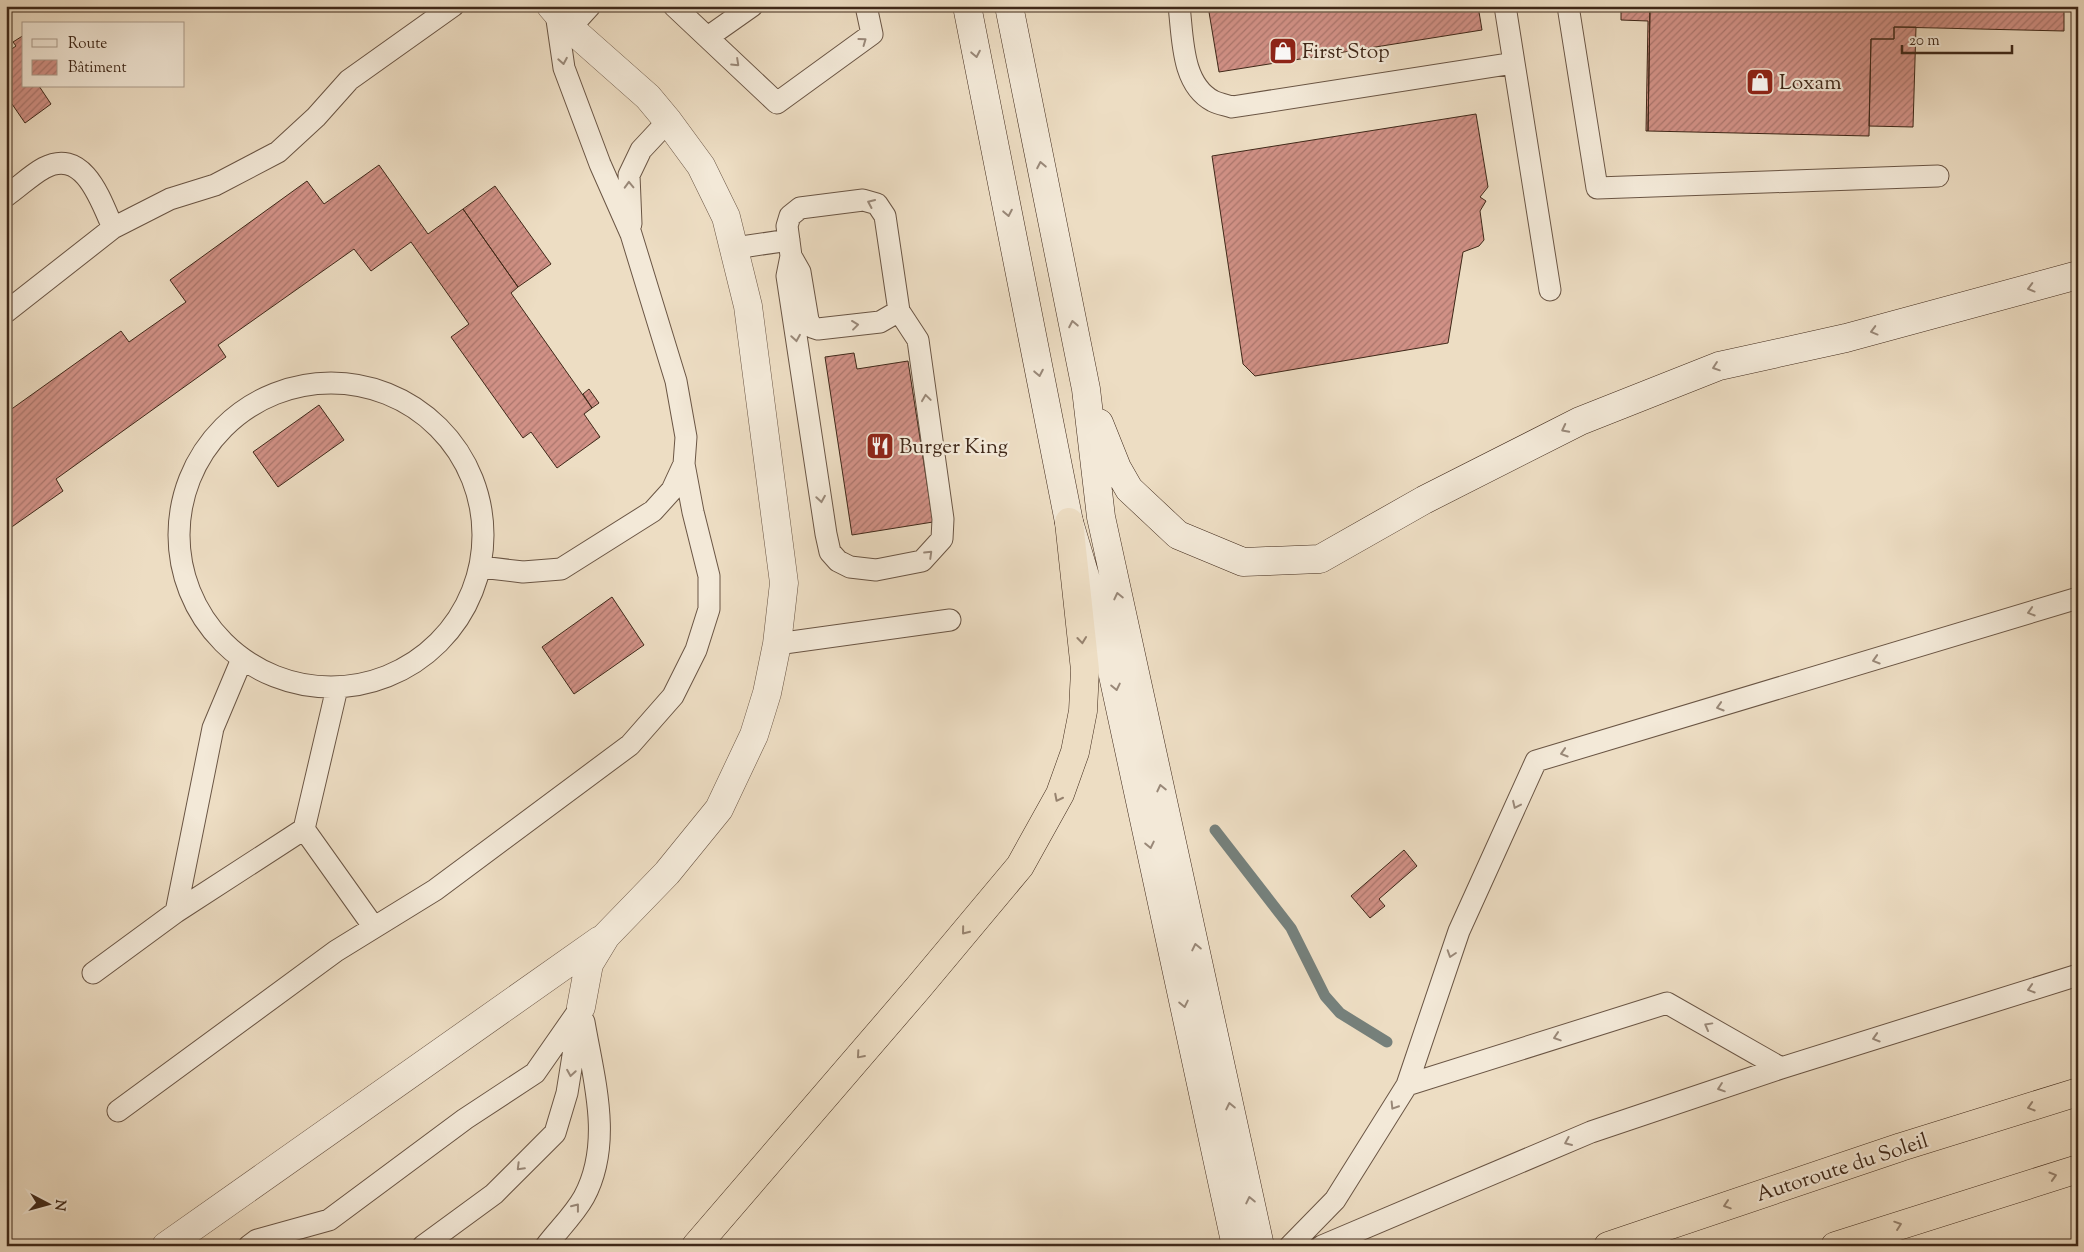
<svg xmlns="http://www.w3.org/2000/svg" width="2084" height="1252" font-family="'Sorts Mill Goudy',serif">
	<defs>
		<pattern id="building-hatch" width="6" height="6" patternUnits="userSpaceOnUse" patternTransform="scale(1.25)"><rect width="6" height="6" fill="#d19186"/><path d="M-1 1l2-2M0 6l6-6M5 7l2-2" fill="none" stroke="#ab766d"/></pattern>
	</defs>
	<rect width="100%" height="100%" fill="#edddc3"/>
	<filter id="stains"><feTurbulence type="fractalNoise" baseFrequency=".004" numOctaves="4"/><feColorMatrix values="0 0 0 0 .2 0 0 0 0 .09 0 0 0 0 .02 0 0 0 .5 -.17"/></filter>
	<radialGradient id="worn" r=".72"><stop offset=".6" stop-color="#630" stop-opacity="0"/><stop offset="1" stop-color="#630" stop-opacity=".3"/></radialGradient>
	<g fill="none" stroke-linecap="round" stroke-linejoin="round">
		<path stroke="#76807b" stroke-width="11" d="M1215 830 1291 928 1325 996 1340 1013 1387 1042"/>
	</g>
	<path fill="url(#building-hatch)" stroke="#3f2819" d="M1208 6H1478L1482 30 1219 72Z
		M1621 6H1650L1648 131H1646L1648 21 1621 20Z
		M1650 6H2064V31L1894 27V39H1871L1869 136 1648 131Z
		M1894 27H1916L1913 127 1869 126 1871 39H1894Z
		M24 35V86H39L51 104 25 123 12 104 6 109V53L16 46 13 42Z
		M1476 114 1488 187 1480 197 1486 201 1480 211 1484 240 1479 246 1463 252 1448 343 1255 376 1243 364 1212 156Z
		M379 165 428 234 463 209 518 287 511 293 592 408 584 414 600 437 557 468 531 432 523 438 451 337 469 324 411 242 371 271 354 249 218 345 226 357 56 479 63 491 6 531V413L121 331 129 342 186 302 170 280 307 181 324 204Z
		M495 186 551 264 518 287 463 209Z
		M854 353 857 369 908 361 933 522 852 535 825 357Z
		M589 389 599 403 592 408 583 394Z
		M319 405 344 440 278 487 253 452Z
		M612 597 644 645 574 694 542 647Z
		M1404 850 1417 866 1379 899 1385 906 1370 918 1351 896Z"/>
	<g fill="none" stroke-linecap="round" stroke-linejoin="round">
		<defs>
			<path id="lane" d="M674 6 777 103 872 34 866 6
				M1179 6C1183 37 1181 84 1213 101 1219 104 1226 105 1232 107L1514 63
				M1505 6 1550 290
				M1568 6 1597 188 1938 176
				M570 28 590 6
				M708 37 752 6
				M6 196C19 187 31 175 44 168 84 147 101 201 113 228
				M631 224 629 175 641 150 668 121
				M735 248 789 240
				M791 256 800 272 808 320 812 327 818 329 880 322 899 311 885 216 877 204 863 200 800 208 790 216 787 226 791 256 787 276 826 534 830 552 838 561 850 567 876 570 922 561 942 539 943 519 918 340 899 311
				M6 312 113 228 170 199 215 185 278 152 316 117 349 80 453 6
				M179 535a152 152 0 1 1 304 0a152 152 0 1 1-304 0Z
				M481 567 523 572 561 569 653 511 672 490 684 464 686 437 676 381 631 234 600 164 564 68 556 13
				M777 644 950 620
				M337 688 304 829 373 926
				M176 912 213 728 242 659
				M93 973 176 912 304 829
				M1407 1085 1667 1003 1781 1068
				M118 1111 336 951 435 890 630 745 673 696 696 650 709 609V576L693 512 684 464
				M249 1246 257 1240 329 1220 465 1119 535 1073 581 1007
				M423 1246 494 1194 555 1133 567 1093 580 1012
				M546 1246C558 1230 574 1215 584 1197 613 1143 594 1080 584 1022
				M1290 1246 1335 1200 1407 1085 1459 931 1536 761 2078 598
				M1322 1246 1591 1132 1781 1068 2078 975"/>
			<path id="street" d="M551 6 570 28 648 97 668 121 701 166 726 217 748 306 784 583 777 644 767 693 754 735 719 809 667 873 606 936 589 964 581 1007
				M166 1246 600 940"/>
			<path id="secondary" d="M967 6 1069 522 1109 657 1236 1246
				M1009 6 1086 389 1101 517 1260 1246
				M1099 423 1117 468 1129 489 1178 535 1243 562 1320 559 1424 500 1580 421 1719 366 1846 338 2078 275"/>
			<path id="highway" d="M696 1246 918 988 1020 866 1060 794 1075 752 1083 711 1085 670 1069 522
				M1608 1246 1901 1147 2078 1092
				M1835 1246 2078 1169"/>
		</defs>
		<use href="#lane" stroke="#6a5544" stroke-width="23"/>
		<use href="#street" stroke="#6a5544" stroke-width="29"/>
		<use href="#secondary" stroke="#3f2819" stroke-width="29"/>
		<use href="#highway" stroke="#3f2819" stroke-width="29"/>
		<use href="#lane" stroke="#f3e9d8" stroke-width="21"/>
		<use href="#street" stroke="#f3e9d8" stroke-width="28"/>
		<use href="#secondary" stroke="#f3e9d8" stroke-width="28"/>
		<use href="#highway" stroke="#edddc3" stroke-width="28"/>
	</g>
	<defs><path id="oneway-chevron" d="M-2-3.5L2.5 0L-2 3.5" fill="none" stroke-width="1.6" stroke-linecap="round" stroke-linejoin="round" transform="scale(1.25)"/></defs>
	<g stroke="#998878">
		<use href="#oneway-chevron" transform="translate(863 41) rotate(-36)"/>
		<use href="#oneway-chevron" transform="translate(976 54) rotate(79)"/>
		<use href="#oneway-chevron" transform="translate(563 61) rotate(80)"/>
		<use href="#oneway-chevron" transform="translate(736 63) rotate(43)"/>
		<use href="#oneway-chevron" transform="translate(1041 165) rotate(-101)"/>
		<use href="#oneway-chevron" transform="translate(629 185) rotate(-92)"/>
		<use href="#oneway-chevron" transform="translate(871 203) rotate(-156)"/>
		<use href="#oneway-chevron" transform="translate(1008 213) rotate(79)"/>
		<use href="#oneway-chevron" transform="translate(2031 288) rotate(165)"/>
		<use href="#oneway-chevron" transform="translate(1073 324) rotate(-101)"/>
		<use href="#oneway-chevron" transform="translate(855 325) rotate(-7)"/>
		<use href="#oneway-chevron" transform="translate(1874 331) rotate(165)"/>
		<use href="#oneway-chevron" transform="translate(796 338) rotate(81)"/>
		<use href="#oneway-chevron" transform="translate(1716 367) rotate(161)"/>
		<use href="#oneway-chevron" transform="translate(1039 373) rotate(79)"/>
		<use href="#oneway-chevron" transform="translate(926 398) rotate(-98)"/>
		<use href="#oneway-chevron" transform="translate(1565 429) rotate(153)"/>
		<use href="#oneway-chevron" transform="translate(821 499) rotate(81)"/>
		<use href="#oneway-chevron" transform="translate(929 554) rotate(-44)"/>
		<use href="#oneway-chevron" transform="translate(1118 596) rotate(-103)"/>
		<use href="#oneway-chevron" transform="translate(2031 612) rotate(163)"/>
		<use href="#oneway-chevron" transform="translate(1876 660) rotate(163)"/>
		<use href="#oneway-chevron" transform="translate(1116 687) rotate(78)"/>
		<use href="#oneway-chevron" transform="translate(1720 707) rotate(163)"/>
		<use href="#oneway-chevron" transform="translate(1564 753) rotate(163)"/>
		<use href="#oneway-chevron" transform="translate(1161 788) rotate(-103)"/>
		<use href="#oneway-chevron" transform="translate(1516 805) rotate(115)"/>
		<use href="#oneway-chevron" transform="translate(1150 845) rotate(78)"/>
		<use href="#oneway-chevron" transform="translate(1196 947) rotate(-102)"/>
		<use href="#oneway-chevron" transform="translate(1451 954) rotate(108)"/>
		<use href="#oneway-chevron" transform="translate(2031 989) rotate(163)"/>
		<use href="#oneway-chevron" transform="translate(1184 1004) rotate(78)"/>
		<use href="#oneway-chevron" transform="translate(1708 1026) rotate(-151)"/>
		<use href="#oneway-chevron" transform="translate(1557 1037) rotate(162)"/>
		<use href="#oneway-chevron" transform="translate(1876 1038) rotate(163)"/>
		<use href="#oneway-chevron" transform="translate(571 1073) rotate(99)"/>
		<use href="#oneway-chevron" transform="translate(1721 1088) rotate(161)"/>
		<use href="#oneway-chevron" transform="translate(1230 1106) rotate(-102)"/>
		<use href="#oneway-chevron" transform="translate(1394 1106) rotate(122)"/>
		<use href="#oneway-chevron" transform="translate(1568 1142) rotate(157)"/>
		<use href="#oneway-chevron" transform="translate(520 1167) rotate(135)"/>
		<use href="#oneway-chevron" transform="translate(1250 1200) rotate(-102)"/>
		<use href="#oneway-chevron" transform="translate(576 1207) rotate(-52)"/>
	</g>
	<g stroke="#96826e">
		<use href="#oneway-chevron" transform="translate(1082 640) rotate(84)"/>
		<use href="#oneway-chevron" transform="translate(1058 798) rotate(117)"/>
		<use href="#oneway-chevron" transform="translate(965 931) rotate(129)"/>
		<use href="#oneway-chevron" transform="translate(860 1055) rotate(131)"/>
		<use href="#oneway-chevron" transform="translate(2031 1107) rotate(163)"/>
		<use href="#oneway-chevron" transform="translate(2053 1176) rotate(-17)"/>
		<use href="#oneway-chevron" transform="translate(1727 1205) rotate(162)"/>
		<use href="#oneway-chevron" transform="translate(1898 1225) rotate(-19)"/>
	</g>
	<defs>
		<symbol id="shop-square" viewBox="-11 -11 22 22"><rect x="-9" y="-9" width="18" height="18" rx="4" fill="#8f2418" stroke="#f3e9d8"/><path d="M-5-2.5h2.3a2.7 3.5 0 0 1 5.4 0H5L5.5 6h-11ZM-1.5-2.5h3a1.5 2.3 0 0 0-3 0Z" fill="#fff"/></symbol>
		<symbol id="restaurant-square" viewBox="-11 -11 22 22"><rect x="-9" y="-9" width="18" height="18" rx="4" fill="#8f2418" stroke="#f3e9d8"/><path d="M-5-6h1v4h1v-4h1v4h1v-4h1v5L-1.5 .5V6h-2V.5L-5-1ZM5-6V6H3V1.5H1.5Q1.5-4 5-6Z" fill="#fff"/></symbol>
	</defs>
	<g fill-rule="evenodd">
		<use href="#shop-square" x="1267" y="35" width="32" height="32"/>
		<use href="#shop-square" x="1744" y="66" width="32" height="32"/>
		<use href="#restaurant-square" x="864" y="430" width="32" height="32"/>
	</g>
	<g text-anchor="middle" stroke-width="4.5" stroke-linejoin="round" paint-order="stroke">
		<g font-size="21" fill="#3f2819" stroke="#f3e9d8" text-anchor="start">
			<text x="1302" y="58">First Stop</text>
			<text x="1779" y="89">Loxam</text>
			<text x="899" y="453">Burger King</text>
		</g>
		<g font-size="21" fill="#3f2819" stroke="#f3e9d8">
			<text transform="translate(1842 1167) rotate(-18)" y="7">Autoroute du Soleil</text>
		</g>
	</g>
	<rect width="2084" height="1252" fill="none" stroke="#edddc3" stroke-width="25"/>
	<rect x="8" y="8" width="2069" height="1237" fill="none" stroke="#3f2819" stroke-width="2.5"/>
	<rect x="12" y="12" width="2059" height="1227" fill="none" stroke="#3f2819"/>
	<rect x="22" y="22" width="162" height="65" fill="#f3e9d8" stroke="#ab9c8c"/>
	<rect x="32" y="39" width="25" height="8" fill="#f3e9d8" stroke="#ab9c8c"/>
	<text x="68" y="48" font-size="15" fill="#3f2819">Route</text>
	<rect x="32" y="60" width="25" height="15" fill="url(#building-hatch)" stroke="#ab9c8c"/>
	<text x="68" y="72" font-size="15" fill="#3f2819">Bâtiment</text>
	<g transform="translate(48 1204) rotate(96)" stroke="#f3e9d8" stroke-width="4" paint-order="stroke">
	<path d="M0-4L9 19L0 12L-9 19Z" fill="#3f2819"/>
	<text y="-8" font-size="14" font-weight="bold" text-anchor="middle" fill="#3f2819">N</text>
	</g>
	<path d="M1902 45v8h110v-8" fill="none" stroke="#3f2819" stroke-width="2.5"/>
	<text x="1909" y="45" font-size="15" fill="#3f2819" stroke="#f3e9d8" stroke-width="4" paint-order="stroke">20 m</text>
	<rect width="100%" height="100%" filter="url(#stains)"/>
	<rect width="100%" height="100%" fill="url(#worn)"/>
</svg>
